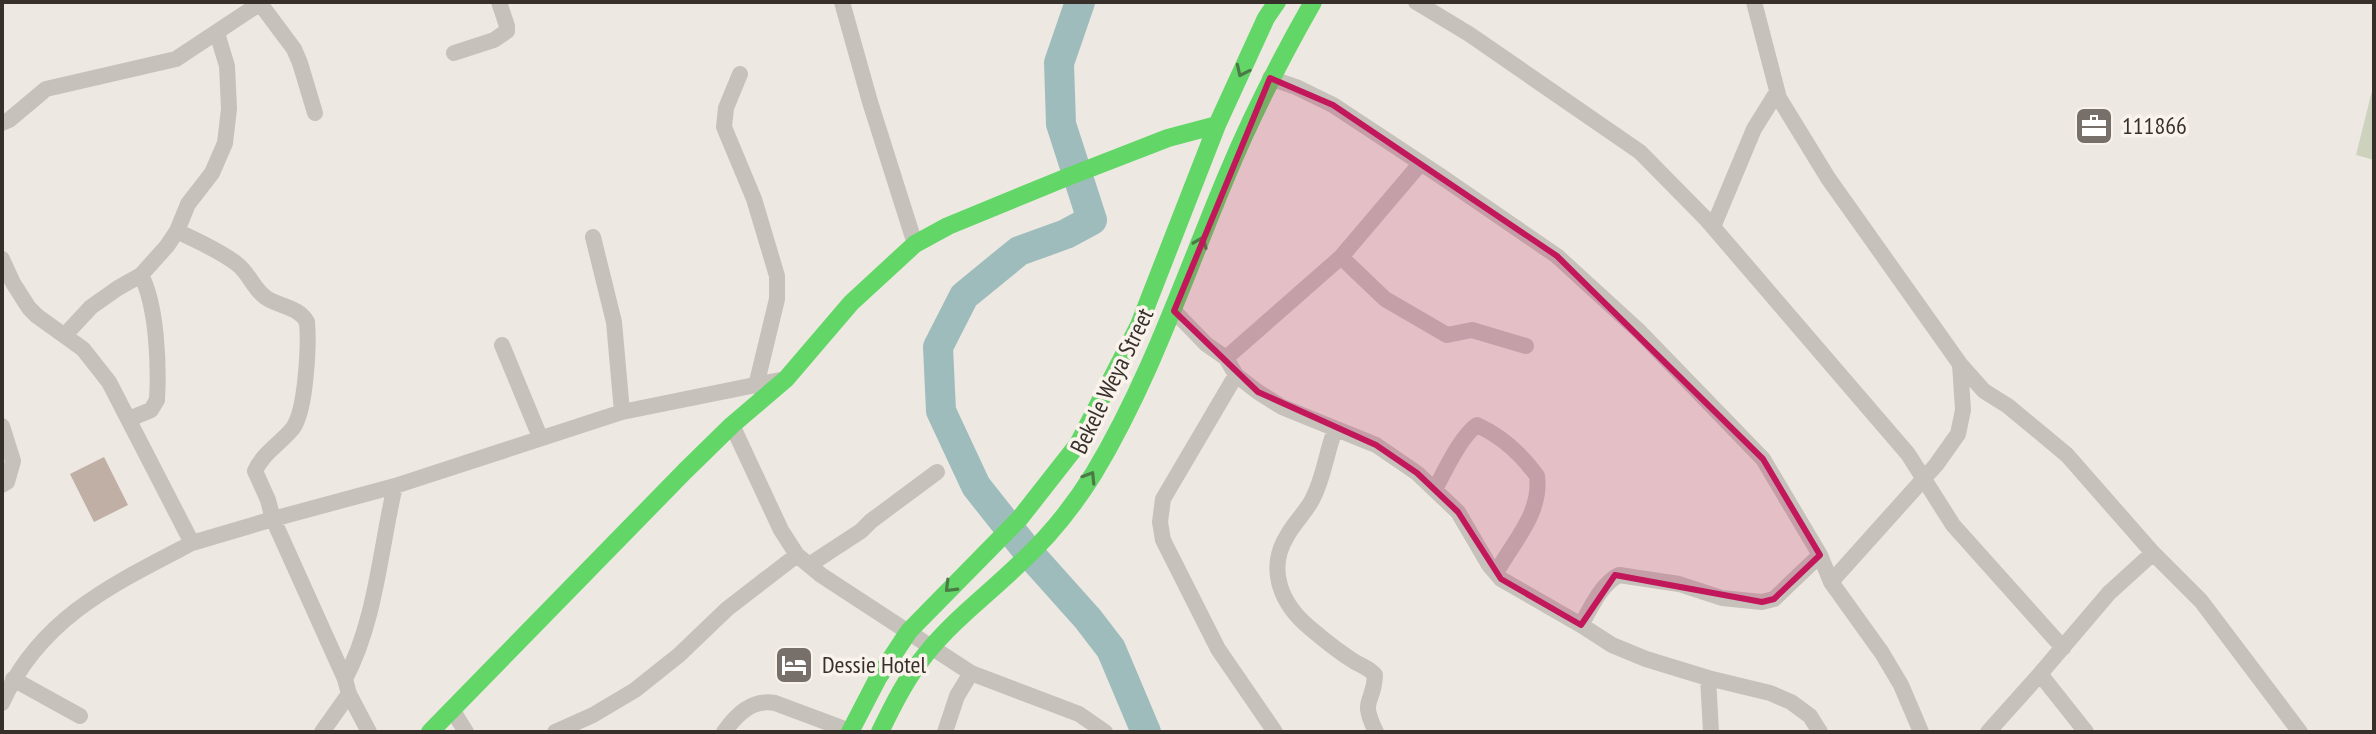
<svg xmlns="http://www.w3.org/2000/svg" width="2376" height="734" font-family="'PT Sans Narrow',sans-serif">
	<rect width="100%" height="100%" fill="#ede9e2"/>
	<path fill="#cdd2bd" d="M2374 83V160L2356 155Z"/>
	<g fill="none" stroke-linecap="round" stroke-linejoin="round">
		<path stroke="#9fbcbd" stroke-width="30" d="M1080 2 1059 63 1061 124 1092 220 1066 234 1019 251 964 296 938 347 941 411 976 486 1029 553 1088 619 1111 649 1146 732"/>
	</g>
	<path fill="#c0afa5" d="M104 457 128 505 94 522 70 474Z"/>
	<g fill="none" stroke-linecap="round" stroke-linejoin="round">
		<path stroke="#c6c1bb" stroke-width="16" d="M259 2 294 49 300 63 315 113
			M842 2 870 102 915 244
			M1416 2 1469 34 1640 152 1707 220 1908 454 1953 525 2063 648
			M1754 2 1779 98 1828 178 1960 364 1984 391 2008 406 2067 455 2153 553 2201 601 2300 732
			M454 53 494 40 507 31V26L499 2
			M740 74 726 108 724 127 754 199 777 276V299L756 386
			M1270 78 1296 87 1333 105 1439 175 1557 256 1640 332 1763 459 1820 555 1831 582 1882 653 1901 685 1921 732
			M2 123 9 120 46 89 176 59 262 2
			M1713 227 1754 129 1777 92
			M177 231C197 241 219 250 237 264 249 273 253 288 265 297 279 307 298 306 307 322 309 345 306 410 293 428 281 443 262 454 255 471L268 500 273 519 395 486 622 412 780 380
			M593 237 614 322 622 412
			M1341 257 1420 164
			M2 259 13 283 29 308 37 316 83 349 109 382 192 543 273 519 345 679 349 694 369 732
			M1174 311 1206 344 1226 358 1236 375 1258 392 1282 407 1376 445 1417 473 1458 512 1489 565 1501 579 1581 625 1612 645 1646 659 1708 678 1770 693 1791 702 1810 716 1820 732
			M65 335 91 307 118 288 141 275 167 246 177 231 188 204 212 173 225 143 229 109 227 66 217 33
			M502 345 540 437
			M1226 358 1341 257 1385 299 1447 335 1472 330 1526 346
			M1236 375 1163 499 1160 522 1163 540 1218 649 1275 732
			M129 419 151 410 157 400C159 365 157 306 141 275
			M732 425 781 530 797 555 821 575 971 673 1079 714 1105 732
			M2 426 13 461 7 482 2 485
			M1335 430C1326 453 1324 478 1312 500 1305 513 1294 523 1287 536 1266 570 1282 605 1310 628 1324 640 1339 652 1355 662 1362 666 1369 668 1375 675 1374 705 1359 697 1376 732
			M1435 489C1445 471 1460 437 1477 425 1501 436 1522 455 1537 476 1542 513 1513 542 1496 573
			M809 565 861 531 871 521 937 472
			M1831 582 1936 465 1958 434 1963 410 1960 364
			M1581 625C1591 608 1601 584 1619 575L1679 584 1722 598 1762 602 1774 599 1820 555
			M2040 674 2109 593 2153 553
			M1708 678 1711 732
			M13 679 80 716
			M345 679C376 620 380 550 395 486
			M2 703C40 618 113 584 192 543
			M453 711 466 732
			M322 732 349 694
			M555 732 593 715 635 690 679 655 727 609 797 555
			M724 732C737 714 752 699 775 703L850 731
			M945 732 957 696 971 673
			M1988 732 2040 674 2086 732"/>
		<path stroke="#63d668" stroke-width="18" d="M430 732 685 471 732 425 786 379 851 303 915 244 948 226 1065 178 1168 138 1217 125
			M850 732 878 678 909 631 1020 518 1078 444 1139 325 1217 125 1266 18 1277 2
			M880 732C893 705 907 677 926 654 952 621 987 595 1017 566 1047 539 1073 507 1094 473 1150 380 1185 275 1227 175 1252 115 1281 58 1313 2"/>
	</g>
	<defs><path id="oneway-chevron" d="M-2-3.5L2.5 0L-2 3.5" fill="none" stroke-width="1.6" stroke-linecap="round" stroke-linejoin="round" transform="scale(2)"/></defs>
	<g stroke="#4b7a46">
		<use href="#oneway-chevron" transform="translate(1242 71) rotate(115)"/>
		<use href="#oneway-chevron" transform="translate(1201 242) rotate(-68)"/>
		<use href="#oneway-chevron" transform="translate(1090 477) rotate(-58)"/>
		<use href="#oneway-chevron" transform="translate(950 587) rotate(135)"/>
	</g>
	<path fill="#c2185b" fill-opacity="0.2" stroke="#c2185b" stroke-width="6" stroke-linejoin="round" d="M1270 78 1333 105 1557 256 1763 459 1820 555 1774 599 1762 602 1615 575 1581 625 1501 579 1458 512 1417 473 1376 445 1258 392 1174 311Z"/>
	<defs>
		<symbol id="office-square" viewBox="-11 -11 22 22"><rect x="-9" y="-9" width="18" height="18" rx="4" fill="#77706a" stroke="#f9f3eb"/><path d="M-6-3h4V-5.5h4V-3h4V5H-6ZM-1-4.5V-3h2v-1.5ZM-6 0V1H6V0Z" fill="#fff"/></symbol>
		<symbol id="hotel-square" viewBox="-11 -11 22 22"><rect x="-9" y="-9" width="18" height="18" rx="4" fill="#77706a" stroke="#f9f3eb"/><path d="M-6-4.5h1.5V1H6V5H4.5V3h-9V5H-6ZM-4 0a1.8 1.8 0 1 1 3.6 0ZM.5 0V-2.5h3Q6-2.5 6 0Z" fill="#fff"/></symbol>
	</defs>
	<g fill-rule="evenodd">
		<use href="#office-square" x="2072" y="104" width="44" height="44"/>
		<use href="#hotel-square" x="772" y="643" width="44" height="44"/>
	</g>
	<g text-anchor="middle" stroke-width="7" stroke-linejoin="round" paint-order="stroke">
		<g font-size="24" fill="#372f2a" stroke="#f9f3eb" text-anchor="start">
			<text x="2122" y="134">111866</text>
			<text x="822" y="673">Dessie Hotel</text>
		</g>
		<g font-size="24" fill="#372f2a" stroke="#f9f3eb">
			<text transform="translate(1112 381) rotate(-64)" y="8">Bekele Weya Street</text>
		</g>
	</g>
	<rect width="2376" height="734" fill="none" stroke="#372f2a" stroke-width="8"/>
</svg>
